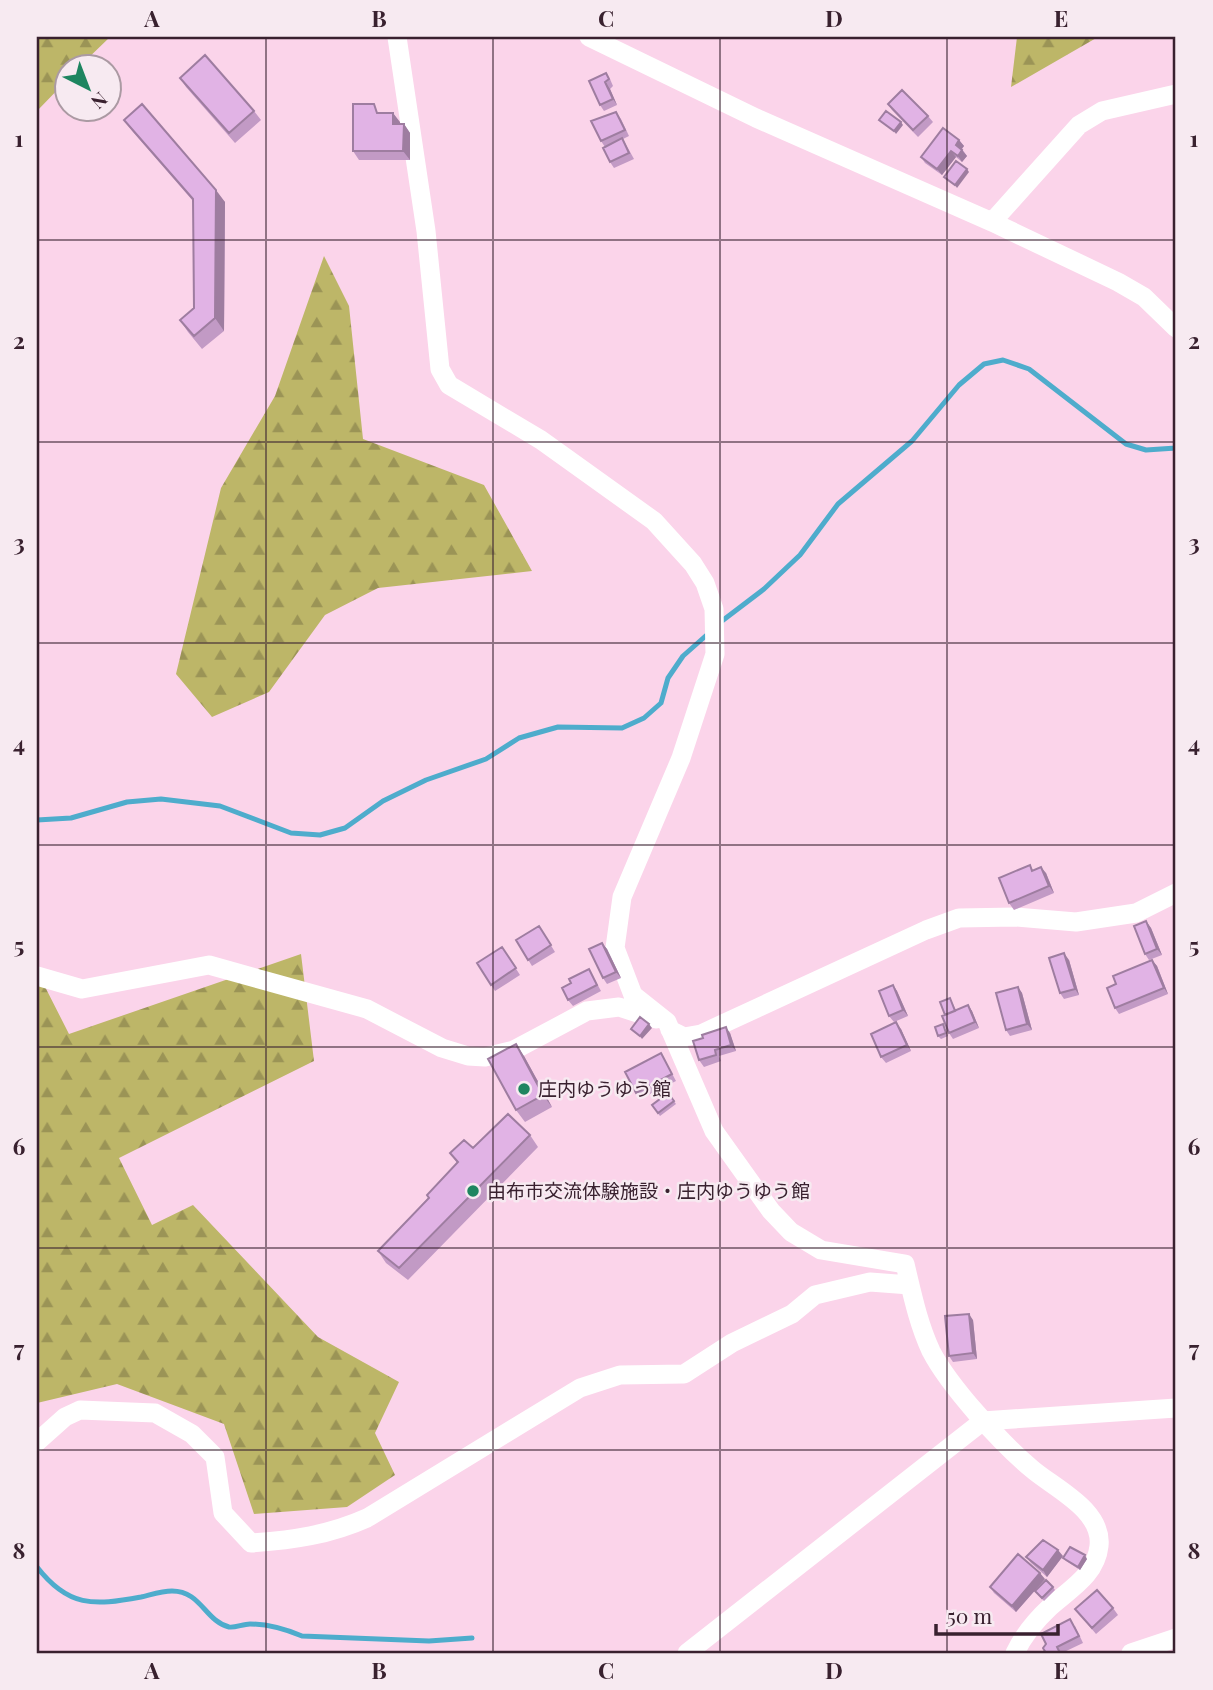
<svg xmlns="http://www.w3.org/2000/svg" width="1213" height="1690" font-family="'Playfair Display','Noto Sans JP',serif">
	<defs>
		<pattern id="forest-firs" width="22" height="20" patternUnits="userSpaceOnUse" patternTransform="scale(1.75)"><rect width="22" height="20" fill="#bdb668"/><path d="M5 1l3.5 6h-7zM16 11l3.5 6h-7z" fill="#9b9456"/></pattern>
	</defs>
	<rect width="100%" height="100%" fill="#fbd4ea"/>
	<path fill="url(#forest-firs)" d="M37 37H110L80 66H66V81L37 111Z
		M1017 37H1098L1011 87Z
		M324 256 349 306 363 439 484 485 532 571 378 588 325 615 269 692 212 717 176 674 221 488 275 396Z
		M301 954 314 1061 119 1158 152 1225 193 1205 318 1337 399 1382 375 1433 395 1475 347 1507 254 1514 224 1424 117 1384 37 1403V971L69 1034Z"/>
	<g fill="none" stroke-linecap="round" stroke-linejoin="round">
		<path stroke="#4eaccc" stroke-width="5" d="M718 624 764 589 800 555 838 504 912 441 959 385 984 364 1003 360 1029 369 1126 444 1146 450 1176 448
			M37 820 71 818 127 802 161 799 220 806 291 833 320 835 345 828 383 801 426 780 486 759 519 738 558 727 622 728 644 718 661 703 668 678 683 656 709 633
			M37 1567C68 1607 93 1606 141 1597 150 1595 162 1591 172 1591 201 1591 205 1621 229 1627 235 1628 243 1624 250 1624 268 1624 285 1629 302 1636L429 1641 472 1638"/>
		<path stroke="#fff" stroke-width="19" d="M397 37 426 231 440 369 449 385 541 440 654 521 693 564 705 583 714 609 715 654 681 758 622 897 615 948 633 995 667 1022 714 1131 771 1211 791 1232 821 1250 905 1264C912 1293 918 1323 931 1351 949 1386 1001 1443 1032 1469 1054 1488 1103 1510 1099 1546 1096 1575 1070 1589 1050 1607 1036 1620 1023 1636 1015 1653
			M589 37 756 118 992 222 1118 282 1144 297 1176 328
			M992 222 1079 125 1102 111 1176 94
			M37 976 82 989 209 965 367 1009 442 1048 468 1056 485 1057 514 1050 587 1011 619 1007 656 1019
			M670 1030 684 1037 701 1034 926 930 959 918 1015 917 1076 922 1136 913 1176 893
			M37 1442 65 1417 80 1410 155 1413 192 1434 215 1457 223 1513 251 1543C293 1540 329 1535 367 1518L580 1388 620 1375 684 1374 732 1343 792 1314 815 1295 870 1282 910 1285
			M687 1653 983 1421 1176 1408
			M1131 1653 1176 1638"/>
	</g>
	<path fill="#c29ac5" d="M180 78 254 111 261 120 235 143 186 87Z
		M610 79 613 86 610 89 617 105 604 111 600 105 589 81Z
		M888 104 928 116 933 122 918 137 892 110Z
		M616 112 621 119 629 136 623 139 634 159 614 168 610 162 605 147 601 141Z
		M381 113H393L400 124H404L410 133V160H359L353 151Z
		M124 120 225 202 224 331 202 349 188 332 180 320 194 308 193 201 133 132Z
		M959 140 964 146 962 149 967 156 962 162 956 157 942 175 925 163 921 157Z
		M1030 865 1033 870 1046 873 1054 893 1014 910 1009 903Z
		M1146 921 1151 928 1162 955 1149 960 1145 954Z
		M539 926 555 952 532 966 516 940Z
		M602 943 607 949 621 978 607 984 603 978Z
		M502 947 520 975 495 991 477 963Z
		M1069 960 1079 995 1064 999 1060 993Z
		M1152 960 1157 966 1168 994 1119 1014 1115 1008 1116 984Z
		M589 969 601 991 573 1006 568 1000 571 983Z
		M893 985 897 991 908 1016 894 1022 889 1016Z
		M1018 987 1022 993 1032 1030 1010 1036 1006 1030Z
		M950 998 956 1010 968 1005 972 1011 979 1028 953 1039 949 1033Z
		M943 1024 948 1036 941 1039 938 1036Z
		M901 1029 911 1051 886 1063 881 1057Z
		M730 1033 736 1051 719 1056 721 1061 704 1067 699 1060Z
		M661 1053 676 1081 640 1099 636 1093Z
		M524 1056 552 1107 525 1122 516 1110Z
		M668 1093 676 1104 660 1116 652 1105Z
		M530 1135 538 1147 408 1280 386 1263 378 1251 428 1198 457 1163 450 1153Z
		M973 1320 977 1359 953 1362 949 1356Z
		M1063 1556 1047 1577 1031 1563 1026 1557Z
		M1063 1558 1087 1559 1080 1570 1066 1561Z
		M1045 1579 1016 1612 994 1593 990 1587Z
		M1053 1587 1055 1590 1044 1601 1035 1591Z
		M1113 1608 1118 1615 1096 1634 1075 1609Z
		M1075 1626 1083 1643 1062 1653 1046 1644Z"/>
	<path fill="#9e7da0" d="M605 82 610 89 617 105 613 99Z
		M393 113 400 122V133L393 124Z
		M901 122 903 125 896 134 894 131Z
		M404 124 410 133V160L403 151Z
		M959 140 964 146 960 151 956 145Z
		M962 150 967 156 962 162 958 156Z
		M951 151 956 157 942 175 937 169Z
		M967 169 969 172 957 188 955 185Z
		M216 190 225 202 224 331 215 318Z
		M1041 867 1046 873 1054 893 1049 886Z
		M1146 921 1151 928 1162 955 1157 949Z
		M602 943 607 949 621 978 616 972Z
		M1064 953 1069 960 1079 995 1075 989Z
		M1152 960 1157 966 1168 994 1164 988Z
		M893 985 897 991 908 1016 903 1010Z
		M1018 987 1022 993 1032 1030 1027 1024Z
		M968 1005 972 1011 979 1028 975 1022Z
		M896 1022 901 1029 911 1051 907 1045Z
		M649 1024 652 1028 642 1039 640 1036Z
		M726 1027 730 1033 736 1051 731 1045Z
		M516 1044 524 1056 552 1107 543 1095Z
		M969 1314 973 1320 977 1359 973 1353Z
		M1058 1550 1063 1556 1047 1577 1043 1570Z
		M1085 1555 1087 1559 1080 1570 1078 1567Z
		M1040 1573 1045 1579 1016 1612 1012 1606Z"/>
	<path fill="#e1b3e5" stroke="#9e7da0" stroke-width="2" d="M205 55 254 111 229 133 180 78Z
		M606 73 609 79 605 82 613 99 600 105 589 81Z
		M902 90 928 116 913 130 888 104Z
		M142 104 216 190 215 318 194 336 180 320 194 308 193 199 124 120Z
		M353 104H374L377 113H393V124H404L403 151H353Z
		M886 111 901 122 894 131 879 120Z
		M616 112 625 130 601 141 591 121Z
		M943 128 959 140 956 145 962 150 958 156 951 151 937 169 921 157Z
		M622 138 629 153 610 162 603 148Z
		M956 161 967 169 955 185 944 177Z
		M1030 865 1032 871 1041 867 1049 886 1009 903 999 878Z
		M1146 921 1157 949 1145 954 1134 926Z
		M539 926 551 945 528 960 516 940Z
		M602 943 616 972 603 978 589 949Z
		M502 947 516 968 491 985 477 963Z
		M1064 953 1075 989 1060 993 1049 958Z
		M1152 960 1164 988 1115 1008 1107 988 1116 984 1113 976Z
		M589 969 597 985 568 1000 562 988 571 983 569 979Z
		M893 985 903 1010 889 1016 879 991Z
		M1018 987 1027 1024 1006 1030 996 993Z
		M950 998 955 1011 945 1015 940 1002Z
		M968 1005 975 1022 949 1033 942 1016Z
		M640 1017 649 1024 640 1036 631 1029Z
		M896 1022 907 1045 881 1057 871 1034Z
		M943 1024 946 1033 938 1036 935 1027Z
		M726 1027 731 1045 715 1050 716 1055 699 1060 693 1041 703 1038 702 1035Z
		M516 1044 543 1095 516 1110 488 1059Z
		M661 1053 672 1074 636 1093 625 1072Z
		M668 1093 674 1101 658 1113 652 1105Z
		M508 1114 530 1135 399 1268 378 1251 429 1198 427 1195 458 1162 450 1153 464 1140 473 1148Z
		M969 1314 973 1353 949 1356 945 1316Z
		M1043 1540 1058 1550 1043 1570 1026 1557Z
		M1070 1547 1085 1555 1078 1567 1063 1558Z
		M1018 1554 1040 1573 1012 1606 990 1587Z
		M1046 1580 1053 1587 1042 1598 1035 1591Z
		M1097 1590 1113 1608 1092 1628 1075 1609Z
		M1070 1619 1079 1636 1057 1647 1060 1653H1046L1043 1648 1046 1644 1041 1634Z"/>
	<path fill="none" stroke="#39212f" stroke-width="2" stroke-opacity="0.55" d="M266 37V1653M493 37V1653M720 37V1653M947 37V1653M37 240H1176M37 442H1176M37 643H1176M37 845H1176M37 1047H1176M37 1248H1176M37 1450H1176"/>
	<g fill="#1e8560" stroke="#f7eaf1" stroke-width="2.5">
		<circle cx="524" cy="1089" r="7"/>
		<circle cx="473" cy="1191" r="7"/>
	</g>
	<g text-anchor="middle" stroke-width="5" stroke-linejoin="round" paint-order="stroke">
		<g font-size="19" fill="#39212f" stroke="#f7eaf1" text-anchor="start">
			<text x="538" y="1096">庄内ゆうゆう館</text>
			<text x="487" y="1198">由布市交流体験施設・庄内ゆうゆう館</text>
		</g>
	</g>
	<rect width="1213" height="1690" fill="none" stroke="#f7eaf1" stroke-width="77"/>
	<g transform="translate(88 88) rotate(138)"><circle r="33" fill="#f7eaf1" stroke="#ab9aa3" stroke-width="2"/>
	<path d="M0-5L12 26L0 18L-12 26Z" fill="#1e8560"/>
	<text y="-10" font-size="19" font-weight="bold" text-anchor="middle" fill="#39212f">N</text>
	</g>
	<path d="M936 1624v10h122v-10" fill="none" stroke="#39212f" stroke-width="3.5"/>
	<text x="947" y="1624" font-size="21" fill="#39212f" stroke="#f7eaf1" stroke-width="5" paint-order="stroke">50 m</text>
	<rect x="38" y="38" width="1136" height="1614" fill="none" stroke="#39212f" stroke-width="2.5"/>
	<g font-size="23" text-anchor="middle" font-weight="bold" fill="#39212f">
		<text x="152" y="27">A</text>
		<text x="379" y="27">B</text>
		<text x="606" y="27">C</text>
		<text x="834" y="27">D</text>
		<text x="1061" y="27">E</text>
		<text x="19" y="147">1</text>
		<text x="1194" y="147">1</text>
		<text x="19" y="349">2</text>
		<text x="1194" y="349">2</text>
		<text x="19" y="551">3</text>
		<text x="1194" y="551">3</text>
		<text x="19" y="752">4</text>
		<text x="1194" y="752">4</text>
		<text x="19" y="954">5</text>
		<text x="1194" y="954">5</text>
		<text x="19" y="1155">6</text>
		<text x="1194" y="1155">6</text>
		<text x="19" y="1357">7</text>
		<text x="1194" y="1357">7</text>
		<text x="19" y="1559">8</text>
		<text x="1194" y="1559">8</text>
		<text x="152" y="1679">A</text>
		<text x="379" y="1679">B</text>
		<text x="606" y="1679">C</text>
		<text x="834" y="1679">D</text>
		<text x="1061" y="1679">E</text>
	</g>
</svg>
